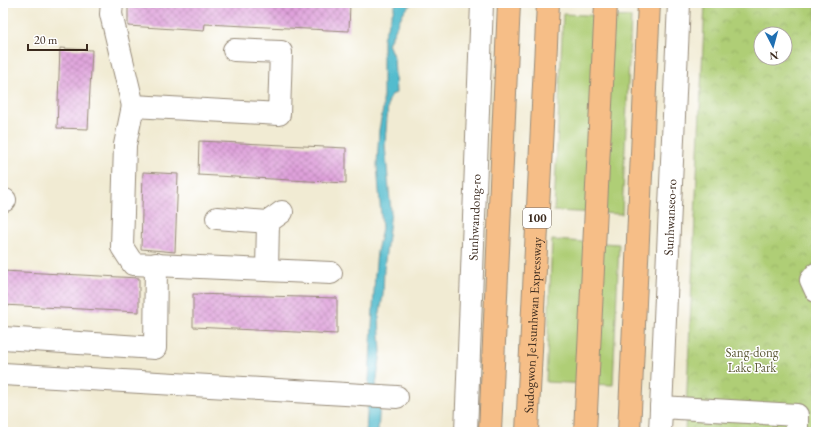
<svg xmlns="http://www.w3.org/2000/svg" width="819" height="435" font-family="'EB Garamond',serif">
	<defs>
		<pattern id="park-crowns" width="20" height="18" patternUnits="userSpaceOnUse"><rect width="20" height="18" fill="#afce76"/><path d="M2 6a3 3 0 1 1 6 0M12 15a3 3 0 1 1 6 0" fill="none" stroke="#97b166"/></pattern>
		<pattern id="building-cross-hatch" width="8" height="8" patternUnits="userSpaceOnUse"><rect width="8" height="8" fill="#dfa1db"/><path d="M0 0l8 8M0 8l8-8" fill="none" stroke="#b683b1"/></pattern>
	</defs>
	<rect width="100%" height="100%" fill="#fff"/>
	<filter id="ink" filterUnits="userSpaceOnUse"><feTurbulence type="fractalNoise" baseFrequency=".025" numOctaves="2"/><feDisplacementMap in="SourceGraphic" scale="8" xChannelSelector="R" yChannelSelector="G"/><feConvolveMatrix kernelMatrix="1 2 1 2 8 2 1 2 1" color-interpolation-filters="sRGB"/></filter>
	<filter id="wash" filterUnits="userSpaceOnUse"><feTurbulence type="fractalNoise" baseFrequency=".012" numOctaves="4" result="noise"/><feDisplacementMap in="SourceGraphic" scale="16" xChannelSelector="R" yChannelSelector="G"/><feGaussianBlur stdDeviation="0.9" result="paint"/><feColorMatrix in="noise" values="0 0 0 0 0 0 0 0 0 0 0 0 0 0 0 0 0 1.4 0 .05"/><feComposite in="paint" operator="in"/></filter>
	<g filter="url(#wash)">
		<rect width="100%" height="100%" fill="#f1ebd3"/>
		<path fill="url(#park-crowns)" stroke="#757c4a" fill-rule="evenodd" d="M705 3H816V432H685ZM761 34H785V58H761Z"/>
		<path fill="#afce76" stroke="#757c4a" d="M563 14 631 17 622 214 554 211Z
			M552 240 619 244 613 385 546 382Z"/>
		<path fill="#52bcce" stroke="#467376" d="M396 3H412L403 13 388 44 394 58 396 93 391 95 388 103 385 145 391 212 384 269 383 295 379 318 381 352 376 385 380 402 378 432H366L375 274 377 252 382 228 377 165 379 130 383 109V38Z"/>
		<g id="blocks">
			<path fill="url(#building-cross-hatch)" d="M128 3H350L349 31 205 24 204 31 128 26Z
				M60 48 92 50 88 129 57 128Z
				M199 141 346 148V183L198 175Z
				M143 172 178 174 175 252 141 249Z
				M3 271 139 278V312L3 305Z
				M193 294 337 298V334L193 327Z"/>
		</g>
	</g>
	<g filter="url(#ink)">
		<use href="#blocks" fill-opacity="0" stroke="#968a78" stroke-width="1"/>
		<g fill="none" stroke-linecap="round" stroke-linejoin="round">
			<defs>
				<g id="minor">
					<path d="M112 3 111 14 133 106 279 114 281 52 234 50"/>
					<path d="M133 106 125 145 122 247 133 264 331 273"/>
					<path d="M3 200H5"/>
					<path d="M217 218 268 222"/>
					<path d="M267 270 268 222 282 212"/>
					<path d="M816 274 811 280 816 291"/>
					<path d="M3 338 155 348 156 264"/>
					<path d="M3 374 397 397"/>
					<path d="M661 407 797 415V432"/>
					<path id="s1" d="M466 432 482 3"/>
					<path id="s2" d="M660 432 679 3"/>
				</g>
				<g id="highway">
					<path d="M490 432 509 3"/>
					<path id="s3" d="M527 432 548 3"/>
					<path d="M585 432 606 3"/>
					<path d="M629 432 649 3"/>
				</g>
			</defs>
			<use href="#minor" stroke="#968a78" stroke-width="24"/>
			<use href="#highway" stroke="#968a78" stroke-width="24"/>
			<use href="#minor" stroke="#fff" stroke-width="22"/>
			<use href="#highway" stroke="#f6be87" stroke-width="22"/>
		</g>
	</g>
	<g text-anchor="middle" stroke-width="3" stroke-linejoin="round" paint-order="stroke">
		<rect fill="#fff" stroke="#766a62" stroke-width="1" x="523" y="208" width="28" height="20" rx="3"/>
		<g font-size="12" font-weight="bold" fill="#3b2a1e">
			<text x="537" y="222">100</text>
		</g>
		<g font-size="13" fill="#3b2a1e" stroke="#fff">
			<text dy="5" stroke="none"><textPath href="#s1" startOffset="215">Sunhwandong-ro</textPath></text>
			<text dy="5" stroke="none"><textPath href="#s2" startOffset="215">Sunhwanseo-ro</textPath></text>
			<text dy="5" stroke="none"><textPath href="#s3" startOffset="107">Sudogwon Je1sunhwan Expressway</textPath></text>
		</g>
		<g font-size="13" fill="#5e5b38" stroke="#fff">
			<text x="752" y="357">Sang-dong<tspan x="752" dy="15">Lake Park</tspan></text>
		</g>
	</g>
	<rect width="819" height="435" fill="none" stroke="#fff" stroke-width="16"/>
	<g transform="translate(773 46) rotate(174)"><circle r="19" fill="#ffffff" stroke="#b1aaa5"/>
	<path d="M0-3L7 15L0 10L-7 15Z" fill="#1f6fb2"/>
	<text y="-6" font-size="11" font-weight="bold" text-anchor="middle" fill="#3b2a1e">N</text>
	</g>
	<path d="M28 44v6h59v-6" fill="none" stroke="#3b2a1e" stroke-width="2"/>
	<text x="34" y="44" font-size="12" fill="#3b2a1e" stroke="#ffffff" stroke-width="3" paint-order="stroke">20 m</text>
</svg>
